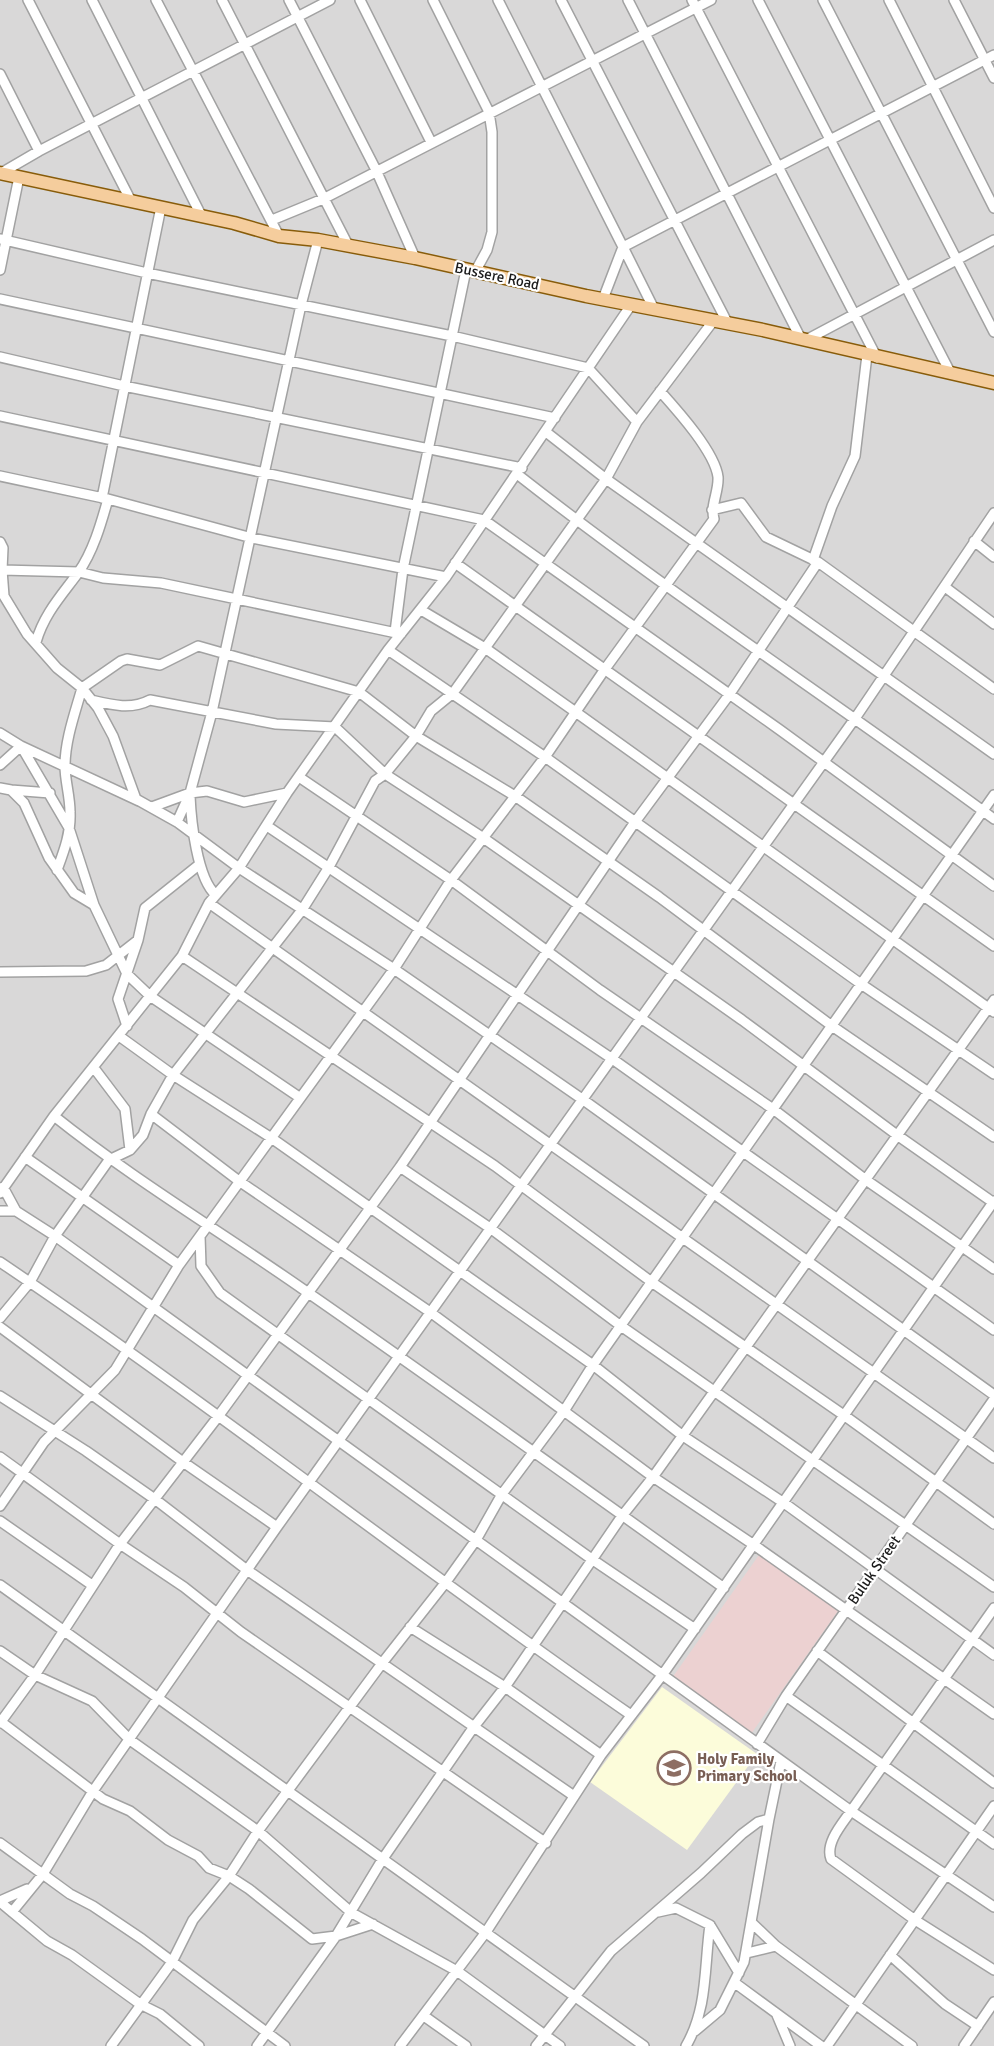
<svg xmlns="http://www.w3.org/2000/svg" width="994" height="2046" font-family="Signika,sans-serif">
	<rect width="100%" height="100%" fill="#ece8e1"/>
	<path fill="#d9d8d8" d="M0 0H994V2046H0Z"/>
	<path fill="#ecd1d1" d="M759 1555 838 1611 751 1734 672 1678Z"/>
	<path fill="#fcfcda" d="M662 1687 757 1754 687 1850 590 1782Z"/>
	<g fill="none" stroke-linecap="round" stroke-linejoin="round">
		<defs>
			<path id="minor" d="M28 0 131 201
				M92 0 202 217
				M156 0 279 236
				M222 0 348 245
				M289 0 376 170 415 258
				M360 0 431 142
				M433 0 489 112 492 132V232L487 250 475 272
				M498 0 623 247 603 299
				M561 0 727 322
				M628 0 801 339
				M692 0 877 358
				M758 0 951 374
				M823 0 994 332
				M889 0 994 208
				M954 0 994 78
				M0 74 39 151
				M1 173 39 151 330 0
				M272 220 323 199 711 0
				M0 239 147 273 452 336 588 368 637 422 606 479 453 693 431 711 416 736 385 774 375 781 329 867 302 910 173 1075 151 1114 143 1135 130 1150 109 1160 55 1236 30 1282 0 1318
				M0 270 19 177
				M0 299 555 418
				M654 309 623 247 994 55
				M806 340 994 240
				M0 357 124 386 522 468
				M0 416 484 520 780 730 994 886
				M637 422 714 320
				M546 432 606 479 994 754
				M517 474C671 595 836 702 994 819
				M0 476 108 499 252 538 446 577
				M102 498 161 207
				M712 510 741 503 766 537 818 562 994 689
				M974 541 994 557
				M0 542 3 548 2 570 0 571
				M813 560 832 506 855 456 867 355
				M455 563 994 946
				M945 587 994 624
				M421 610 485 648 577 713 994 1012
				M395 632 403 569 466 270
				M401 634 161 583 103 578 79 572 2 570 4 596 27 634 57 668 82 688 98 708 113 736 136 799 177 822 239 868 394 969 582 1099 994 1395
				M36 642C44 614 61 596 78 573 93 552 101 524 108 499
				M388 650 545 757 861 984 994 1074
				M91 700C112 705 131 710 150 700L276 724 335 727 385 774 482 837 742 1020 897 1135 994 1203
				M0 733 21 746 139 801
				M0 765 21 746 69 828 94 905
				M299 777 451 880 600 990 773 1109 866 1180 994 1269
				M0 788 11 790 24 803 49 858 74 893 94 905 127 974 150 996 299 1097
				M11 790 50 793
				M190 796C191 820 197 879 216 895
				M152 807 190 793 207 791 244 802 287 793
				M177 822 190 793 212 712 301 305 318 240
				M267 826 611 1058 994 1330
				M57 870C64 851 71 833 70 812 70 796 65 781 65 766 65 740 75 713 82 688L121 661 127 659 160 665 198 646 359 692 416 736 515 796 659 897 832 1026 994 1137
				M209 903 994 1458
				M182 956 495 1166 653 1283 845 1416 994 1524
				M0 972 86 971 106 965 138 940 145 908 200 864
				M127 1026 118 999 138 940
				M119 1036 173 1075 270 1137 593 1365 683 1436 784 1503 994 1655
				M94 1068 125 1109 130 1150
				M151 1114 239 1181 430 1312 653 1477 754 1545 994 1714
				M54 1116C134 1180 223 1233 307 1292 447 1389 585 1489 724 1588
				M25 1157 179 1265
				M400 1167 490 1228 621 1326 994 1587
				M3 1187 16 1211
				M0 1193 54 1116 182 956 209 903 239 868 287 793 388 650 446 577 631 305
				M0 1211H16L55 1236 851 1811 994 1907
				M200 1236 201 1266 220 1293 593 1560 695 1629
				M0 1262C215 1407 418 1568 631 1715
				M0 1327 183 1462 277 1527
				M0 1396 86 1451 156 1500 247 1570 574 1796
				M0 1457 120 1544 184 1587 241 1632 546 1843
				M0 1506 44 1442 115 1370 179 1265 394 969 451 880 545 757 605 669 714 519C710 505 719 492 718 477 715 452 677 410 660 391
				M0 1521 92 1585
				M0 1585 644 2046
				M994 1608 851 1811C842 1824 825 1843 831 1859L915 1920 994 1970
				M410 1627 505 1687 601 1755
				M0 1651 35 1675 92 1701 130 1740 258 1831 352 1913 457 1971 560 2046
				M817 1651 994 1783
				M786 1696 994 1844
				M0 1721 103 1799 130 1811 168 1840 198 1856 209 1868 229 1876 249 1889 312 1939 336 1936 373 1924
				M0 1723 35 1675 120 1544 217 1418 400 1167 635 822 729 695 818 562
				M757 1744 786 1696 994 1399
				M0 1843 70 1894 93 1906 142 1939 285 2046
				M0 1901 27 1889
				M0 1902 47 1941 72 1955 140 2004 160 2014 199 2046
				M12 1912 43 1874 93 1791 277 1527 856 717 994 513
				M658 1912 676 1908 710 1925C704 1967 708 2008 686 2046
				M752 1923 776 1946 912 2046
				M710 1925 739 1973
				M747 1953 776 1946
				M890 1955 945 2004 978 2026
				M735 1983 821 2046
				M777 2015 790 2046
				M424 2016 466 2046
				M695 2031 720 2010 744 1962 769 1819
				M111 2046 172 1962 193 1920 229 1876 258 1831 383 1662 446 1582 476 1540 502 1494 564 1411 593 1365 994 795
				M257 2046 336 1936 382 1860 473 1728 505 1687 622 1516 653 1477 994 1000
				M400 2046 486 1932 601 1755 663 1674 994 1201
				M536 2046 611 1951 701 1873 742 1834 758 1822 769 1819 781 1761
				M827 2046 994 1806
				M964 2046 994 2002"/>
			<path id="major" d="M0 173 234 223 279 236 318 240 415 258 586 296 763 330 994 383"/>
		</defs>
		<use href="#minor" stroke="#a2a2a2" stroke-width="12"/>
		<use href="#major" stroke="#885c0a" stroke-width="15"/>
		<use href="#minor" stroke="#fff" stroke-width="9"/>
		<use href="#major" stroke="#f5cd9d" stroke-width="12"/>
	</g>
	<defs>
		<symbol id="school-ring" viewBox="-11 -11 22 22"><circle r="9.5" fill="#fff" stroke="#8d6e63" stroke-width="1.5"/><path d="M0-5L7-2L0 1L-7-2ZM-4 1L0 2.5L4 1V4Q0 6-4 4Z" fill="#8d6e63"/></symbol>
	</defs>
	<g fill-rule="evenodd">
		<use href="#school-ring" x="655" y="1749" width="38" height="38"/>
	</g>
	<g text-anchor="middle" stroke-width="4.5" stroke-linejoin="round" paint-order="stroke">
		<g font-size="15" fill="#1b1b1b" stroke="#fff">
			<text transform="translate(497 276) rotate(12)" y="5">Bussere Road</text>
			<text transform="translate(874 1570) rotate(-55)" y="5">Buluk Street</text>
		</g>
		<g font-size="15" font-weight="bold" fill="#785e54" stroke="#fff" text-anchor="start">
			<text x="697" y="1764">Holy Family<tspan x="697" dy="17">Primary School</tspan></text>
		</g>
	</g>
</svg>
